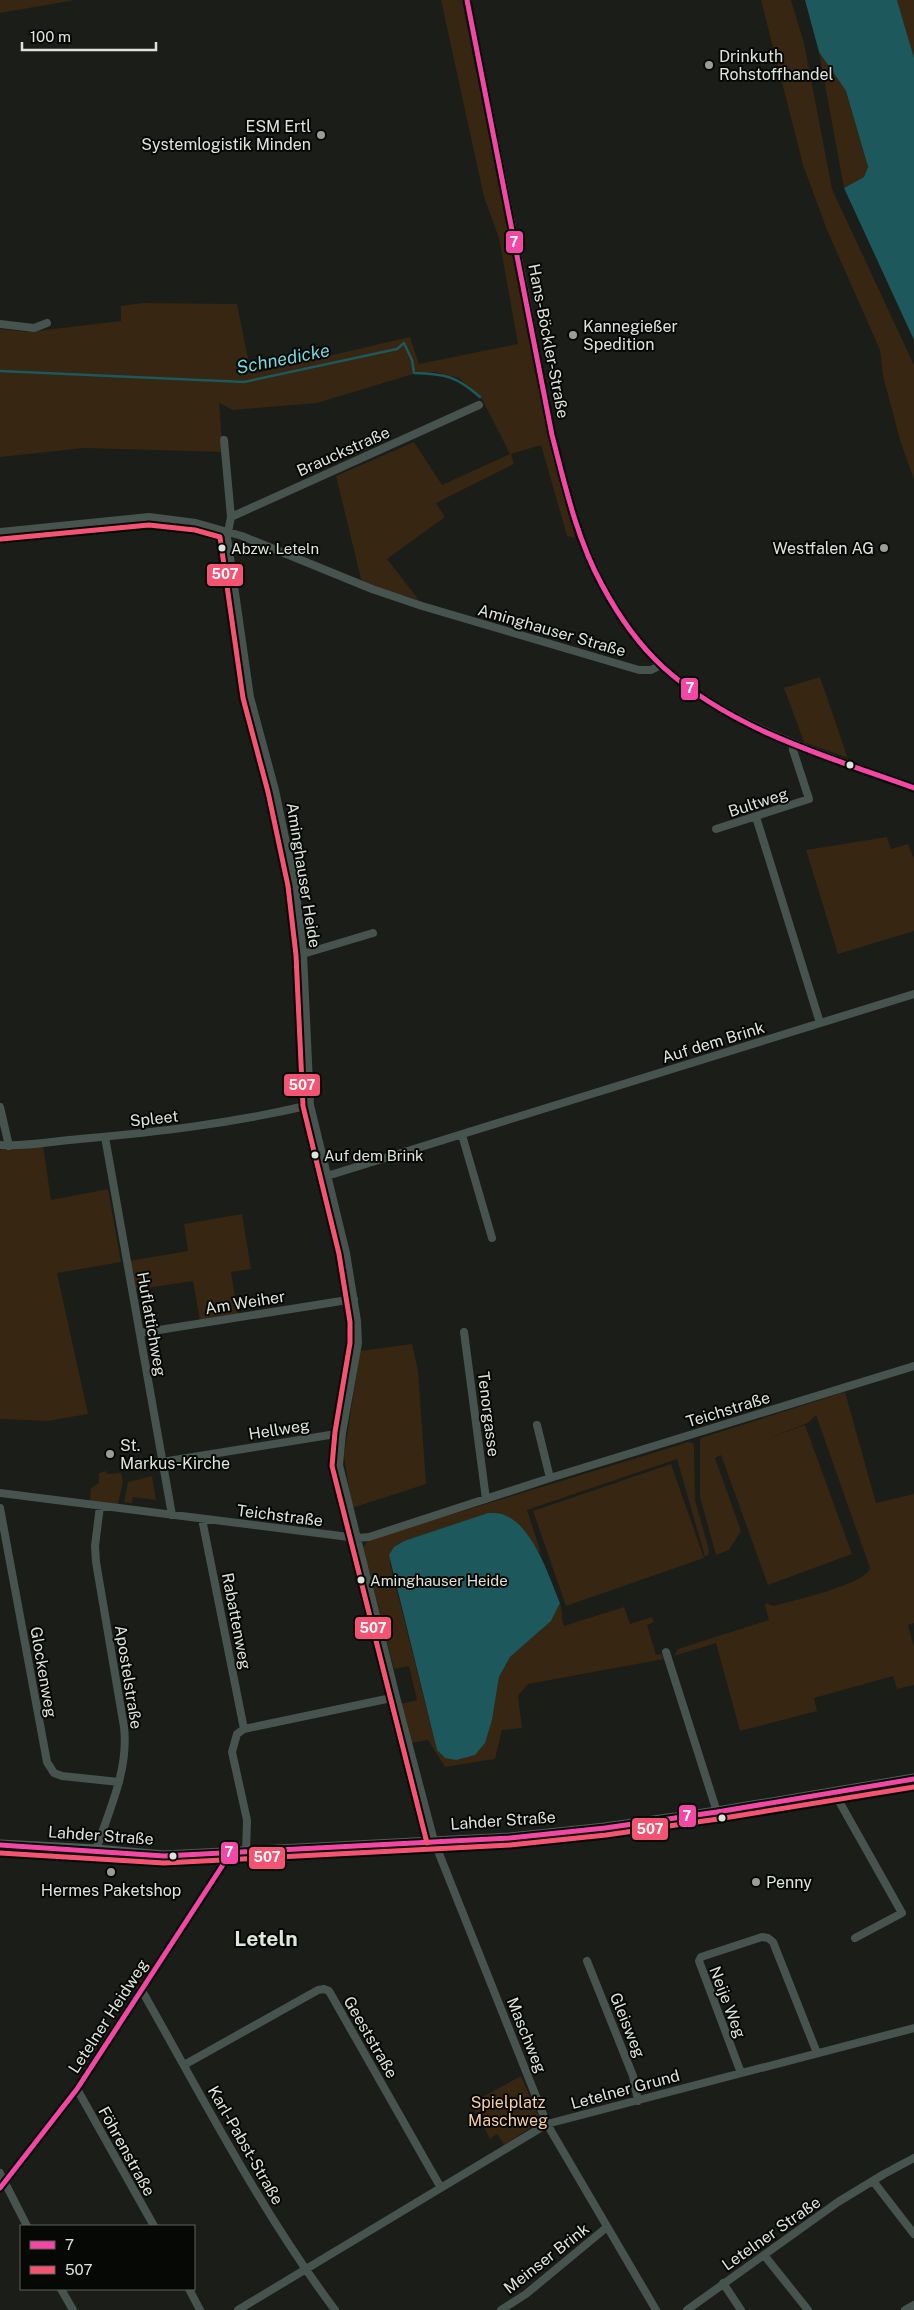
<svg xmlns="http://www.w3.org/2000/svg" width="914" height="2310" font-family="'Public Sans',sans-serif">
	<rect width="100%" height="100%" fill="#1a1d18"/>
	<path fill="#372612" d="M0 0H75L0 13Z
		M441 0H462L553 457 575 538 567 536 541 445 511 454 514 464 436 503 445 517 387 559 419 600 362 583 336 476 414 442 442 485 510 454 482 399 459 378 435 372 413 374 317 403 233 410 219 403 223 452 84 448 0 457V329L27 332 121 321V306L142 303 237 304 251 374 410 337 419 364 518 344 499 238 484 197Z
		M761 0H791L804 43 832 189 914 365V480L900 440 883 376 880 350 827 230 803 165Z
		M897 0H914V59Z
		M819 52 846 91 868 168 864 177 844 188Z
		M820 677 847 756 848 758 804 742 784 688Z
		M887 837 891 849 908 844 914 859V931L838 954 806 850Z
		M43 1145 51 1200 108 1189 121 1262 57 1273 88 1414 48 1421 0 1419V1150Z
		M242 1214 251 1269 231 1272 238 1315 200 1321 193 1281 134 1290 129 1261 188 1251 184 1224Z
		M412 1344 418 1370 426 1484 352 1508 344 1456 360 1351Z
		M845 1392 876 1503 914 1494V1623L908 1625 914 1647V1685L897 1689 893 1676 814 1698 817 1711 740 1731 716 1643 674 1656 678 1649 769 1620 765 1606 766 1603 774 1606C791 1601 867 1584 870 1568L816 1415 808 1423 764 1440 805 1425 852 1554 768 1585 721 1455 715 1458 741 1531 729 1550 716 1555 700 1497V1441L701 1438Z
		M689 1442 693 1443 694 1448 695 1500 709 1550 708 1555 705 1557 677 1459 527 1510 542 1556 522 1528 488 1513 404 1541C394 1547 389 1551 390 1563L437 1750 445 1758 492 1720 499 1677 510 1657 551 1621 560 1603C563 1611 561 1620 564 1626L624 1607 630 1624 652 1617 654 1622 647 1625 656 1655 661 1654 664 1659 528 1684 518 1696 522 1728 502 1730 495 1759 445 1767 428 1740 411 1743 401 1704 417 1700 409 1666 394 1669 363 1548 368 1540Z
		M671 1464 704 1558 566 1606 533 1511Z
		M106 1471 107 1474 121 1473 123 1481 118 1504 90 1501 91 1488 99 1483V1473Z
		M152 1476 156 1500 133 1497 132 1503 124 1502 128 1482Z
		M521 2076 538 2116 536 2124 504 2145 497 2134 490 2139 471 2103Z"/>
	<path fill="#1d585c" d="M805 0H897L914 58V340L844 188 864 177 868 167 846 91 819 52Z
		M488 1513C493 1513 500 1513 504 1515 533 1525 549 1577 560 1603L551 1621 510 1657 499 1677 492 1720 485 1743 475 1755 456 1760 445 1758 437 1750 389 1555 394 1547 404 1541Z"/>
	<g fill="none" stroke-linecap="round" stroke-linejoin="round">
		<path stroke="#1d585c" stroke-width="2.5" d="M0 371 244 382 397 349 404 343 412 360 414 373C446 374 456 376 480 397"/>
		<path stroke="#46534e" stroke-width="8" d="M467 0C485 94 504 188 523 282 548 409 563 573 662 666 725 726 833 758 914 788
			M0 324 34 328 47 323
			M479 405 231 517 227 537 250 697 275 790 295 885 303 954 310 1105 346 1253 357 1321 358 1343 342 1433 339 1465 396 1697 434 1841 547 2124 656 2310
			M224 440 231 517
			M0 532 149 517 196 523 242 536 372 589 422 606 639 670H651L661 665
			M756 817 820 1023
			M716 829 809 799 793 750V743
			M303 954 373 933
			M0 1107 9 1146
			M462 1135 492 1238
			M105 1137 172 1515
			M0 1145C26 1147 54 1141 80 1139 158 1132 234 1123 310 1105
			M327 1176 914 994
			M464 1332 486 1499
			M140 1333 354 1299
			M537 1425 550 1478
			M162 1462 342 1433
			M0 1493 357 1538 369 1537 550 1478 914 1366
			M0 1508 47 1762 54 1773 62 1776 119 1782
			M202 1519 244 1729
			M666 1652 717 1812
			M835 1794 902 1913 855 1938
			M96 1850C109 1810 129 1770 124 1727L96 1562 95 1546 100 1506
			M246 1853 247 1820 232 1752 237 1734 244 1729 396 1697
			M587 1961 633 2076 638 2101
			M141 1989C203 2098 260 2210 335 2310
			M184 2065 318 1990 324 1989 329 1991 441 2188
			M741 2073 699 1961 701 1957 762 1937 768 1938 773 1942 817 2053
			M77 2089 154 2226
			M0 2173 27 2226
			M873 2181 914 2234
			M0 2188 77 2089 230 1854
			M764 2255 808 2310
			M723 2283 741 2310
			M61 2289 73 2310
			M189 2289 200 2310
			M238 2310 547 2124 914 2028
			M501 2310 526 2294 607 2227
			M687 2310 838 2202 884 2174 914 2158
			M905 2310 914 2305"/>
		<path stroke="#4f5f59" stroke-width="11" d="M0 1845 96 1850 164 1856 510 1838 605 1828 717 1812 914 1779"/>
		<defs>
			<path id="bus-1" d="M467 0 552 435C565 486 577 539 602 585 618 615 638 644 663 667 732 730 828 757 914 788
				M0 1845 164 1856 510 1838 605 1828 717 1812 914 1779
				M0 2188 77 2089 230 1854"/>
			<path id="bus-2" d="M1 539 149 525 195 530 220 537 243 698 268 792 288 886 296 955 303 1106 339 1254 350 1322V1343L335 1432 332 1466 427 1843
				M0 1853 164 1863 510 1845 606 1835 718 1819 914 1787"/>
		</defs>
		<use href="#bus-1" stroke="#060805" stroke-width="9"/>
		<use href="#bus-2" stroke="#060805" stroke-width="9"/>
		<use href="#bus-1" stroke="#f346a5" stroke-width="5"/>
		<use href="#bus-2" stroke="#f65372" stroke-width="5"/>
	</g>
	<g fill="#999e97" stroke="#060805" stroke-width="2">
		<circle cx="709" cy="65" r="5"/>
		<circle cx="321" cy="135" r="5"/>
		<circle cx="573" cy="335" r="5"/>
		<circle cx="884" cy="548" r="5"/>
		<circle cx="110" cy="1454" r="5"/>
		<circle cx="111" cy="1872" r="5"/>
		<circle cx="756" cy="1882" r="5"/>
	</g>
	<g fill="#dee3dc" stroke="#060805" stroke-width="2">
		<circle cx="222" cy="548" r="4.5"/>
		<circle cx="850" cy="765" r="4.5"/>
		<circle cx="315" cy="1155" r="4.5"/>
		<circle cx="361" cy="1580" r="4.5"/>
		<circle cx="722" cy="1818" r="4.5"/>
		<circle cx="173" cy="1856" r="4.5"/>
	</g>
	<g text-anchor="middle" stroke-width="4" stroke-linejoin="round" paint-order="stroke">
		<g font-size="15" fill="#dee3dc" stroke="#060805" text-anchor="start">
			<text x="231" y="554">Abzw. Leteln</text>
			<text x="324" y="1161">Auf dem Brink</text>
			<text x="370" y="1586">Aminghauser Heide</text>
		</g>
		<g font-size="16" fill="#dee3dc" stroke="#060805" text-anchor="start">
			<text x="719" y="62">Drinkuth<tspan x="719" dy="18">Rohstoffhandel</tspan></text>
			<text x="311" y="132" text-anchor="end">ESM Ertl<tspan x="311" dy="18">Systemlogistik Minden</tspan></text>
			<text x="583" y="332">Kannegießer<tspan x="583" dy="18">Spedition</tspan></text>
			<text x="874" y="554" text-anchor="end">Westfalen AG</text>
			<text x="120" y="1451">St.<tspan x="120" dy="18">Markus-Kirche</tspan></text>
			<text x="766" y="1888">Penny</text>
			<text x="111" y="1896" text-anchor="middle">Hermes Paketshop</text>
		</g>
		<g font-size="16" fill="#dee3dc" stroke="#060805">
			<text transform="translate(549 341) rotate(79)" y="6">Hans-Böckler-Straße</text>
			<text transform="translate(343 451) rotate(-24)" y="6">Brauckstraße</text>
			<text transform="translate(552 630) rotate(16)" y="6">Aminghauser Straße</text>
			<text transform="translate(758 802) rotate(-18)" y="6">Bultweg</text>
			<text transform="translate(304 875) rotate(81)" y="6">Aminghauser Heide</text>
			<text transform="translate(713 1042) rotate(-17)" y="6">Auf dem Brink</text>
			<text transform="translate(154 1118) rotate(-6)" y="6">Spleet</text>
			<text transform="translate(245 1302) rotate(-9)" y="6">Am Weiher</text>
			<text transform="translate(152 1324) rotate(80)" y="6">Huflattichweg</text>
			<text transform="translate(728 1409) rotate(-17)" y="6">Teichstraße</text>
			<text transform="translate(489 1414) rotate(83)" y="6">Tenorgasse</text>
			<text transform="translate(279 1429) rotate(-9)" y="6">Hellweg</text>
			<text transform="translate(280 1515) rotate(7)" y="6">Teichstraße</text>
			<text transform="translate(237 1621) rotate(79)" y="6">Rabattenweg</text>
			<text transform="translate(44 1672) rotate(80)" y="6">Glockenweg</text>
			<text transform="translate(129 1677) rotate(81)" y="6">Apostelstraße</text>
			<text transform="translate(503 1820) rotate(-4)" y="6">Lahder Straße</text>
			<text transform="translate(101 1835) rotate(4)" y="6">Lahder Straße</text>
			<text transform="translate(728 2002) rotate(69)" y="6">Neije Weg</text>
			<text transform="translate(108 2016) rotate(-57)" y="6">Letelner Heidweg</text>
			<text transform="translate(628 2025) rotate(68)" y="6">Gleisweg</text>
			<text transform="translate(527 2035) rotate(68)" y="6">Maschweg</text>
			<text transform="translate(371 2037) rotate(60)" y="6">Geeststraße</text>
			<text transform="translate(625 2089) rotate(-15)" y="6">Letelner Grund</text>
			<text transform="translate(246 2145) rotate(60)" y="6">Karl-Pabst-Straße</text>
			<text transform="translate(127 2151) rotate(61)" y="6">Föhrenstraße</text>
			<text transform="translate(771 2233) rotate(-35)" y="6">Letelner Straße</text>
			<text transform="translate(546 2258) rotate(-38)" y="6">Meinser Brink</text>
		</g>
		<g font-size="16" fill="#f8cda1" stroke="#060805">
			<text x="508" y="2108">Spielplatz<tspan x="508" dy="18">Maschweg</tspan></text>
		</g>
		<g font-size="18" font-style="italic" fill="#74d7e0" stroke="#060805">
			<text transform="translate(283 359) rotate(-11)" y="6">Schnedicke</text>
		</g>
		<g font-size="21" font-weight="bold" fill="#dee7da" stroke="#060805">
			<text x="266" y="1946">Leteln</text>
		</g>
	</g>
	<g stroke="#060805" stroke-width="2">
		<rect x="505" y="230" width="19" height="24" rx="5" fill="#f346a5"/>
		<rect x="206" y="563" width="38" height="24" rx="5" fill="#f65372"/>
		<rect x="680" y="677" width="19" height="24" rx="5" fill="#f346a5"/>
		<rect x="283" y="1073" width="38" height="24" rx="5" fill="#f65372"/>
		<rect x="354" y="1616" width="38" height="24" rx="5" fill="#f65372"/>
		<rect x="678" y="1804" width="19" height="24" rx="5" fill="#f346a5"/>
		<rect x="631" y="1817" width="38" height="24" rx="5" fill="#f65372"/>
		<rect x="220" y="1841" width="19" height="24" rx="5" fill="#f346a5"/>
		<rect x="248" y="1846" width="38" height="24" rx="5" fill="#f65372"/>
	</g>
	<g font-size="14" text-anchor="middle" font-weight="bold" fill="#fff">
		<text x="514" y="247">7</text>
		<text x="225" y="579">507</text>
		<text x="690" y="693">7</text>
		<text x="302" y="1090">507</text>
		<text x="373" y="1633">507</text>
		<text x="687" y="1821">7</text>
		<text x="650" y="1834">507</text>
		<text x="229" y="1857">7</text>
		<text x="267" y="1862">507</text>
	</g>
	<rect x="20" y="2225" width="175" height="65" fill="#060805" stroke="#5c605b"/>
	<rect x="30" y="2241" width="25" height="8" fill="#f346a5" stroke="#5c605b"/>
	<text x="65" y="2250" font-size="15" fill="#dee3dc">7</text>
	<rect x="30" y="2266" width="25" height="8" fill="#f65372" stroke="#5c605b"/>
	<text x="65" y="2275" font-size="15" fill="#dee3dc">507</text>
	<path d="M22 42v8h134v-8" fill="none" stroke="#dee3dc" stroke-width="2.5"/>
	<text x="30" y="42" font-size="15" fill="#dee3dc" stroke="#060805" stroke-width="4" paint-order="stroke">100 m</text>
</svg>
